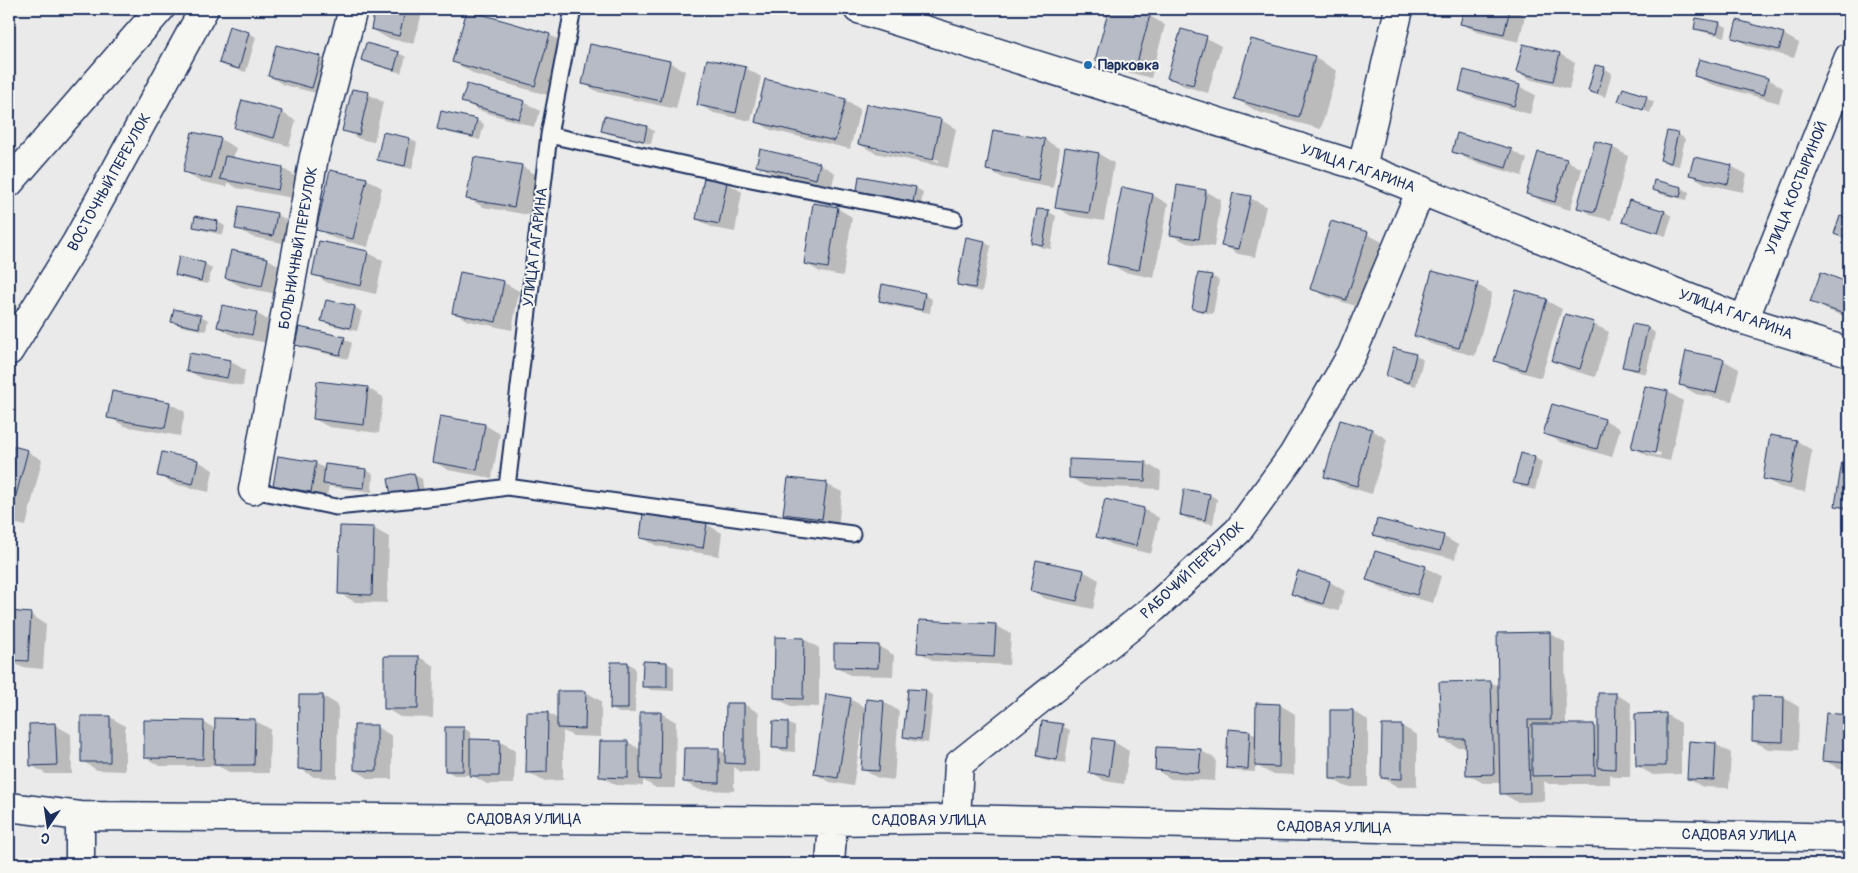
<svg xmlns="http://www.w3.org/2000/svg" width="1858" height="873" font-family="Pangolin,sans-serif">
	<rect width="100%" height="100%" fill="#e9eae9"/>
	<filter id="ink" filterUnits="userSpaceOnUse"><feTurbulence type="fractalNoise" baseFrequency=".02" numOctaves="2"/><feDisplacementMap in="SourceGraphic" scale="10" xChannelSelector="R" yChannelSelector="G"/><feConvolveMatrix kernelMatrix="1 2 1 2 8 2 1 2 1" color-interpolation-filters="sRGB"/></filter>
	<g filter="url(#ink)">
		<path fill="#0003" fill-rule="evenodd" d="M377 9H423L414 44 387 38 372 29Z
			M1110 9H1121L1150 16 1165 25 1151 78 1112 68 1096 59Z
			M1465 9H1513L1525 16 1519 42 1477 32 1462 24Z
			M1719 23 1727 27 1725 37 1703 32 1695 28Z
			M249 33 256 37 246 72 227 67 220 63Z
			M1783 34 1799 43 1794 58 1749 46 1734 37Z
			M550 35 572 48 558 98 476 75 454 62Z
			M1206 38 1221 46 1208 93 1184 86 1168 77Z
			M1251 40 1315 58 1337 71 1321 129 1258 112 1236 99Z
			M1523 45 1560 54 1575 63 1569 89 1532 80 1517 72Z
			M398 53 406 57 401 73 370 64 362 60Z
			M320 57 336 66 328 96 284 85 269 76Z
			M669 62 685 71 676 109 598 92 583 83Z
			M746 68 761 77 751 121 714 113 698 104Z
			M1604 68 1612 73 1605 97 1589 91Z
			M1695 76 1768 79 1783 88 1779 103 1711 84Z
			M1519 86 1535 95 1530 114 1476 99 1460 91Z
			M1624 89 1654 102 1650 113 1620 100Z
			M368 94 383 102 374 142 359 139 344 130Z
			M845 100 860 109 850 149 771 130 756 121Z
			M463 101 524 102 540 111 534 127 478 110Z
			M867 105 941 120 956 129 948 168 875 153 859 144ZM874 146 939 160V162L874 149Z
			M281 112 296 121 289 146 251 136 236 128Z
			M476 120 484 124 480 140 446 132 439 128Z
			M647 127 654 131 651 144 609 134 602 130Z
			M994 131 1045 140 1060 149 1053 188 1003 178 987 169Z
			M1668 132 1678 134 1685 139 1679 166 1668 164 1661 159Z
			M384 133 410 139 417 143 412 169 386 163 378 159Z
			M220 139 236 148 233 159 282 168 297 177 293 198 237 188 228 182 227 187 199 181 184 172Z
			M1612 147 1628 156 1611 220 1594 216 1579 207Z
			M1511 150 1527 159 1522 176 1469 160 1454 151Z
			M1099 154 1114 163 1104 221 1071 216 1056 207Z
			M1566 160 1582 169 1570 210 1543 202 1528 193Z
			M820 164 835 173 832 186 773 174 758 165Z
			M521 166 537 175 529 215 483 207 468 198Z
			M1731 166 1747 175 1743 192 1706 184 1691 175Z
			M367 179 382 188 368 247 333 238 317 229Z
			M727 183 742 192 735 232 713 228 697 219Z
			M916 188 923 192 921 205 865 195 858 190Z
			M1682 188 1689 192 1687 200 1660 194 1653 189Z
			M1123 189 1153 195 1168 204 1154 278 1124 272 1109 263Z
			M1206 191 1221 200 1214 247 1187 243 1171 235Z
			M1250 198 1266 206 1255 257 1238 254 1223 245Z
			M837 208 852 217 843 276 820 272 805 263Z
			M1049 212 1056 216 1051 249 1040 247 1033 242Z
			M1665 212 1672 216 1666 236 1631 225 1624 221Z
			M276 214 292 223 288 244 252 237 237 228Z
			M218 222 225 226 223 235 202 230 195 226Z
			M1367 234 1382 242 1362 308 1327 297 1312 288Z
			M984 242 991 246 982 292 966 288 958 284Z
			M232 252 268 259 283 268 277 294 242 287 226 278Z
			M367 252 383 261 376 294 328 283 313 274Z
			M205 264 212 268 208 284 184 279 176 274Z
			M1821 274 1849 284V318L1827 310 1812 301Z
			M1211 276 1219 280 1213 314 1201 312 1194 308Z
			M503 282 519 291 512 330 469 321 453 312Z
			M1477 285 1492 293 1475 356 1431 344 1415 335Z
			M883 286 925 295 932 299 930 313 888 305 880 301Z
			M1517 292 1547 301 1562 309 1541 378 1511 369 1496 360Z
			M355 307 362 312 357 331 330 325 323 321Z
			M175 310 201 316 208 320 206 331 180 326 173 321Z
			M256 313 271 322 267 343 234 336 218 327Z
			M1593 324 1609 332 1595 377 1568 369 1553 360Z
			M1633 325 1648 328 1655 333 1646 374 1631 370 1624 366Z
			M344 339 352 343 348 359 303 348 296 344Z
			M1415 355 1423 360 1416 386 1395 380 1387 376Z
			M1723 360 1739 369 1732 401 1696 394 1681 385Z
			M230 361 245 370 243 386 203 379 187 370Z
			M318 382 368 388 383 397 379 433 329 427 314 419Z
			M1646 387 1668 392 1683 401 1670 461 1648 456 1633 447ZM1647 450 1661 453 1660 456 1647 453Z
			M169 403 185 412 180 436 124 426 109 417Z
			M1552 405 1605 420 1620 429 1612 457 1560 442 1544 433Z
			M485 425 500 434 492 478 448 470 433 461Z
			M1372 430 1387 439 1372 494 1341 485 1326 476Z
			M1771 437 1797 441 1812 450 1805 492 1780 487 1764 478Z
			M9 447 27 451 42 460 26 526 9 522Z
			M163 454 198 461 213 470 209 492 174 484 158 475Z
			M1535 458 1542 462 1535 490 1522 487 1515 482Z
			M1843 462 1849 463V513L1836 505Z
			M315 463 326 469 366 470 373 474 372 492 332 487 329 486 326 500 290 494 275 485Z
			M1146 463 1161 472 1160 489 1085 486 1070 477Z
			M414 475 422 479 424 494 392 495Z
			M826 484 842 492 838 527 800 522 785 513Z
			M1185 490 1210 495 1217 499 1213 524 1188 519 1181 515Z
			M1106 500 1144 509 1159 518 1151 554 1113 545 1098 536Z
			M706 524 722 533 719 556 657 546 641 537Z
			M373 528 389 537 387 603 355 602 339 593Z
			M1375 535 1443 536 1458 545 1455 559 1390 543Z
			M1425 567 1441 576 1433 603 1383 589 1368 580Z
			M1083 571 1099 580 1093 609 1046 599 1031 590Z
			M1330 582 1345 591 1338 611 1307 602 1292 593Z
			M10 613 31 615 46 624 43 669 21 667 9 660Z
			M995 625 1011 634 1009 665 934 661 919 652Z
			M1549 633 1565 642 1566 725H1594L1599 728 1615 694 1631 703 1630 777H1615L1610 774V784H1549L1544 781 1545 801 1517 802 1502 793 1501 783H1483L1467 774V747H1457L1442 739 1491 682 1500 687Z
			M776 638 804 639 819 648V707L791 706 775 698Z
			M878 646 894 655 893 676 850 675 835 666Z
			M419 657 434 666 433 718 400 717 385 708Z
			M628 663 635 668V713H619L612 709Z
			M667 663 674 667V691L651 690 644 686Z
			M909 690 926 691 933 696 928 743 912 741 904 737Z
			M586 692 601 701V737L573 736 563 731V780L543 781 528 772V713H548L558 719Z
			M323 696 338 705 337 778 314 777 299 768Z
			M1755 697 1784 698 1799 707 1798 750 1768 749 1753 741Z
			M850 699 866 708 884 702 899 711 894 780 878 778 862 769 866 719H864L853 786 830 782 815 774Z
			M727 704H744L759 713V772H741L734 767V791L700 790 684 782 719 750 726 754Z
			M1280 705 1295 714 1294 775 1272 774 1255 765V772L1235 771 1228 767 1249 732 1257 736Z
			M1331 711H1353L1368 720V787H1346L1331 778Z
			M661 713 676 722 675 788H656L643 780V786L616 785 600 776 628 742 641 750Z
			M1665 714 1681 723V774L1653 775 1637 766Z
			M1828 715 1849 716V770L1839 769 1824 760Z
			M110 717 125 726V771L97 770 82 761Z
			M254 720 270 729 269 773H231L218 766H160L145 757 203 722 216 729Z
			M788 723 795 727V752L781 751 774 747Z
			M30 725H55L71 734 72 774H46L31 765Z
			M1062 726 1070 730 1065 763 1046 760 1038 756Z
			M1402 726 1417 735V787H1398L1382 778Z
			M377 727 392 736V779H370L355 770Z
			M464 728 471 733V741H499L515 750 514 784H487L471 775H454L446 770Z
			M1114 742 1129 751 1124 784 1105 781 1090 772Z
			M1715 744 1731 753 1729 788 1703 787 1688 779Z
			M1200 750 1216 759 1215 781 1171 779 1156 770Z"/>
		<path fill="#b6bbc6" stroke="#1b2f5e" d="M375 9H406L399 36 371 29Z
			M1109 9H1126L1150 15 1135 70 1095 60Z
			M1464 9H1510L1504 34 1460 24Z
			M467 10 550 34 535 86 452 62Z
			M1696 18 1720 22 1717 33 1694 29Z
			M1737 20 1784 33 1779 50 1732 38Z
			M229 26 249 32 239 69 219 63Z
			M1181 29 1207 36 1193 85 1167 78Z
			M1251 39 1315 56 1299 117 1234 99Z
			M366 43 399 52 394 70 361 60Z
			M590 44 670 61 661 101 582 84Z
			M1523 44 1560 53 1553 81 1516 72Z
			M276 45 321 56 312 88 268 76Z
			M707 59 746 67 736 113 697 105Z
			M1699 59 1768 78 1764 95 1694 76Z
			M1595 65 1605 67 1597 94 1588 91Z
			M1464 70 1520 85 1514 106 1459 91Z
			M765 79 846 99 835 141 755 122Z
			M467 84 525 101 519 119 461 102Z
			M1623 88 1647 96 1643 110 1618 101Z
			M352 89 369 92 359 135 342 131Z
			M242 100 282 111 274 138 234 128Z
			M866 104 941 119 933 160 858 144Z
			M441 111 477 119 473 137 437 129Z
			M604 116 647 126 644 141 601 131Z
			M993 130 1045 139 1038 180 986 170Z
			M1667 131 1678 133 1671 163 1660 160Z
			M192 132 221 138 211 179 183 172Z
			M383 132 410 138 405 166 377 160Z
			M1457 133 1512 149 1506 168 1452 152Z
			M1595 141 1613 146 1595 212 1577 208Z
			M1065 147 1099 153 1089 213 1055 208Z
			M760 149 820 163 816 179 756 166Z
			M1538 152 1567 159 1555 202 1526 194Z
			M225 156 283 167 278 190 220 179Z
			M474 157 522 165 514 207 466 199Z
			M1694 157 1732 165 1728 184 1689 175Z
			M330 170 367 178 353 239 316 230Z
			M859 176 916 187 913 202 857 191Z
			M704 178 727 182 719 224 696 219Z
			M1654 180 1682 187 1680 197 1652 190Z
			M1177 185 1206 190 1199 239 1170 235Z
			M1122 187 1153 194 1139 270 1107 264Z
			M1233 193 1251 196 1239 249 1221 246Z
			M1629 200 1665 211 1658 233 1622 222Z
			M813 203 838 207 828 268 804 264Z
			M239 206 277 213 273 236 235 229Z
			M1037 209 1049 210 1043 245 1031 243Z
			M195 216 218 221 216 231 193 227Z
			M1840 216 1849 219V240L1834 234Z
			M1331 221 1368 232 1346 300 1310 289Z
			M966 237 985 241 975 288 957 285Z
			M319 241 368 251 361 286 312 275Z
			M231 250 268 258 262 286 225 278Z
			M179 256 205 263 201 281 175 275Z
			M1432 271 1478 283 1459 348 1414 336Z
			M460 272 504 281 496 322 452 313Z
			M1821 272 1849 283V309L1847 315 1810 302Z
			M1198 273 1212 275 1205 311 1192 309Z
			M882 284 925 293 922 310 879 301Z
			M1516 290 1547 299 1525 370 1494 361Z
			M326 300 355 306 350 328 321 321Z
			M222 305 257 312 252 335 217 327Z
			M174 309 201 315 199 328 171 322Z
			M1565 314 1594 322 1580 369 1552 361Z
			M1632 324 1648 327 1638 370 1622 367Z
			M299 327 345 337 340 355 295 345Z
			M1393 348 1416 354 1409 383 1386 376Z
			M1686 351 1724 359 1716 393 1679 385Z
			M189 353 231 360 227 378 186 371Z
			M317 381 368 387 364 425 313 419Z
			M1645 386 1668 391 1655 453 1631 448Z
			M112 391 170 402 165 428 107 418Z
			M1552 404 1605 419 1597 449 1543 434Z
			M440 416 485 424 477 470 432 462Z
			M1340 420 1372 429 1357 486 1324 477Z
			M1770 435 1797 440 1790 484 1763 479Z
			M9 445 28 450 10 518H9Z
			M162 452 198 460 193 484 157 476Z
			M1521 453 1535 457 1528 486 1513 483Z
			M278 456 316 462 311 492 273 486Z
			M1069 459 1146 462 1145 481 1069 478Z
			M1842 461 1849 462V508L1835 506Z
			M325 464 366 469 364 488 323 484Z
			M414 473 418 490 391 495 388 479Z
			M788 478 827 482 822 519 783 514Z
			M1184 489 1210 494 1205 520 1180 515Z
			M1105 499 1144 508 1136 546 1096 537Z
			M643 513 707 523 703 548 640 538Z
			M1377 519 1444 535 1440 551 1373 535Z
			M340 526 374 527 372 595 338 594Z
			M1375 551 1426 566 1417 595 1366 580Z
			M1036 560 1084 570 1077 601 1030 591Z
			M1298 571 1330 581 1323 604 1291 594Z
			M9 611 31 613 28 661 9 660Z
			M919 620 996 624 994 657 917 653Z
			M1550 632 1551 720H1528L1530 793 1500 794 1497 633Z
			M775 637 804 638 803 699 774 698Z
			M834 644 879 645 878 668 834 667Z
			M384 656H419L418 709H384Z
			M643 661 667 662V687H642Z
			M611 662H628V709H610Z
			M1491 681 1494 774 1466 775 1465 739H1441L1439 682Z
			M908 689 926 690 921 739 903 737Z
			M557 691H586L585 729 557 728Z
			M1598 693H1616L1615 769 1598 768Z
			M826 694 851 698 838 778 814 774Z
			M299 695H323L322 770 298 769Z
			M1753 696 1784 697 1783 742 1752 741Z
			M866 699 884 701 879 771 861 770Z
			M726 703H744V764L725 763Z
			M1256 703 1280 704 1279 767 1255 766Z
			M1330 710H1353L1352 779H1330Z
			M527 712H548L547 772 526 773Z
			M640 712H661L660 780 640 779Z
			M1666 713V766H1636L1635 714Z
			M1826 713 1849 715V763L1822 761Z
			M81 716H110V762H81Z
			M215 718 255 719 254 765H214Z
			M144 720 204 721 203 759 144 758Z
			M773 721 788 722V748H772Z
			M1042 721 1063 724 1057 760 1037 756Z
			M55 723 57 765 30 766 29 724Z
			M1532 724H1594L1595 775 1532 776Z
			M354 725H377V771L354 770Z
			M1382 725H1402V779L1381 778Z
			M445 727H464L463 771H445Z
			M1228 729 1250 731 1248 769 1226 768Z
			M1093 738 1114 741 1109 776 1089 773Z
			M470 739 500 740 499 776H470Z
			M600 741H628V778L599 777Z
			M1689 741 1716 743 1714 780 1687 779Z
			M1156 747 1201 749 1199 773 1155 770Z
			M684 748H719V783L683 782Z"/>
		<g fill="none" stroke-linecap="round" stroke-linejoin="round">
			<defs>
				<path id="service" d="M549 135 746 178 954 219
					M507 487 549 135 573 9
					M253 490 336 507 447 496 507 487 852 534"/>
				<path id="minor" d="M1362 167 1399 9
					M9 183 160 9
					M1744 320 1849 352
					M9 351 76 243 204 9
					M253 490 314 157 353 9
					M9 807 80 816 833 821 956 819 1849 838
					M956 819 959 764 1154 608 1238 531 1293 455 1352 354 1421 190
					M80 864V816
					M830 864 833 821"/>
				<path id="tertiary" d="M858 9 1362 167 1744 320 1849 57"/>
			</defs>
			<use href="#service" stroke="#1b2f5e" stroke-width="19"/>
			<use href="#minor" stroke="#1b2f5e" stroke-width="31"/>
			<use href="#tertiary" stroke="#1b2f5e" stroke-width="31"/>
			<use href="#service" stroke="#f6f6f2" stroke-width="15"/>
			<use href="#minor" stroke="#f6f6f2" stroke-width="28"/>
			<use href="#tertiary" stroke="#f6f6f2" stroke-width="28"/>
		</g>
	</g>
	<circle fill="#1f6fb2" stroke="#f6f6f2" stroke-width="2" cx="1088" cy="65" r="5"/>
	<g text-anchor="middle" stroke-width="4" stroke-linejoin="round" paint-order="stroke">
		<g font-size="15" font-weight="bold" fill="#1b2f5e" stroke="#f6f6f2" text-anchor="start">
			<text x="1098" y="70">Парковка</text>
		</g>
		<g font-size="15" fill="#1b2f5e" stroke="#f6f6f2">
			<text transform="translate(1358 168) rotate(19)" y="5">УЛИЦА ГАГАРИНА</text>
			<text transform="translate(109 182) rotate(-61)" y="5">ВОСТОЧНЫЙ ПЕРЕУЛОК</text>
			<text transform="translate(1796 188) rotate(-68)" y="5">УЛИЦА КОСТЫРИНОЙ</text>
			<text transform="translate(535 247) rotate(-83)" y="5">УЛИЦА ГАГАРИНА</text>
			<text transform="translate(298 248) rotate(-80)" y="5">БОЛЬНИЧНЫЙ ПЕРЕУЛОК</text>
			<text transform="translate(1736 314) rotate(20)" y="5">УЛИЦА ГАГАРИНА</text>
			<text transform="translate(1192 570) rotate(-43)" y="5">РАБОЧИЙ ПЕРЕУЛОК</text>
			<text x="524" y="824">САДОВАЯ УЛИЦА</text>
			<text x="929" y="825">САДОВАЯ УЛИЦА</text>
			<text transform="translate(1334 827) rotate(1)" y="5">САДОВАЯ УЛИЦА</text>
			<text transform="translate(1739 835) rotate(1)" y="5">САДОВАЯ УЛИЦА</text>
		</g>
	</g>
	<rect width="1858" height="873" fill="none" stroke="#f6f6f2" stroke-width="30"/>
	<rect x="15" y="15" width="1828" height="843" fill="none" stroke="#1b2f5e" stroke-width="2" filter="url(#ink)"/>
	<g transform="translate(48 826) rotate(193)" stroke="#f6f6f2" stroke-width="4" paint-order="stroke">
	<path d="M0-4L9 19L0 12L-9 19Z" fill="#1b2f5e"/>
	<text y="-8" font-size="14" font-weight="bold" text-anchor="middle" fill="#1b2f5e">С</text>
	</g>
</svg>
